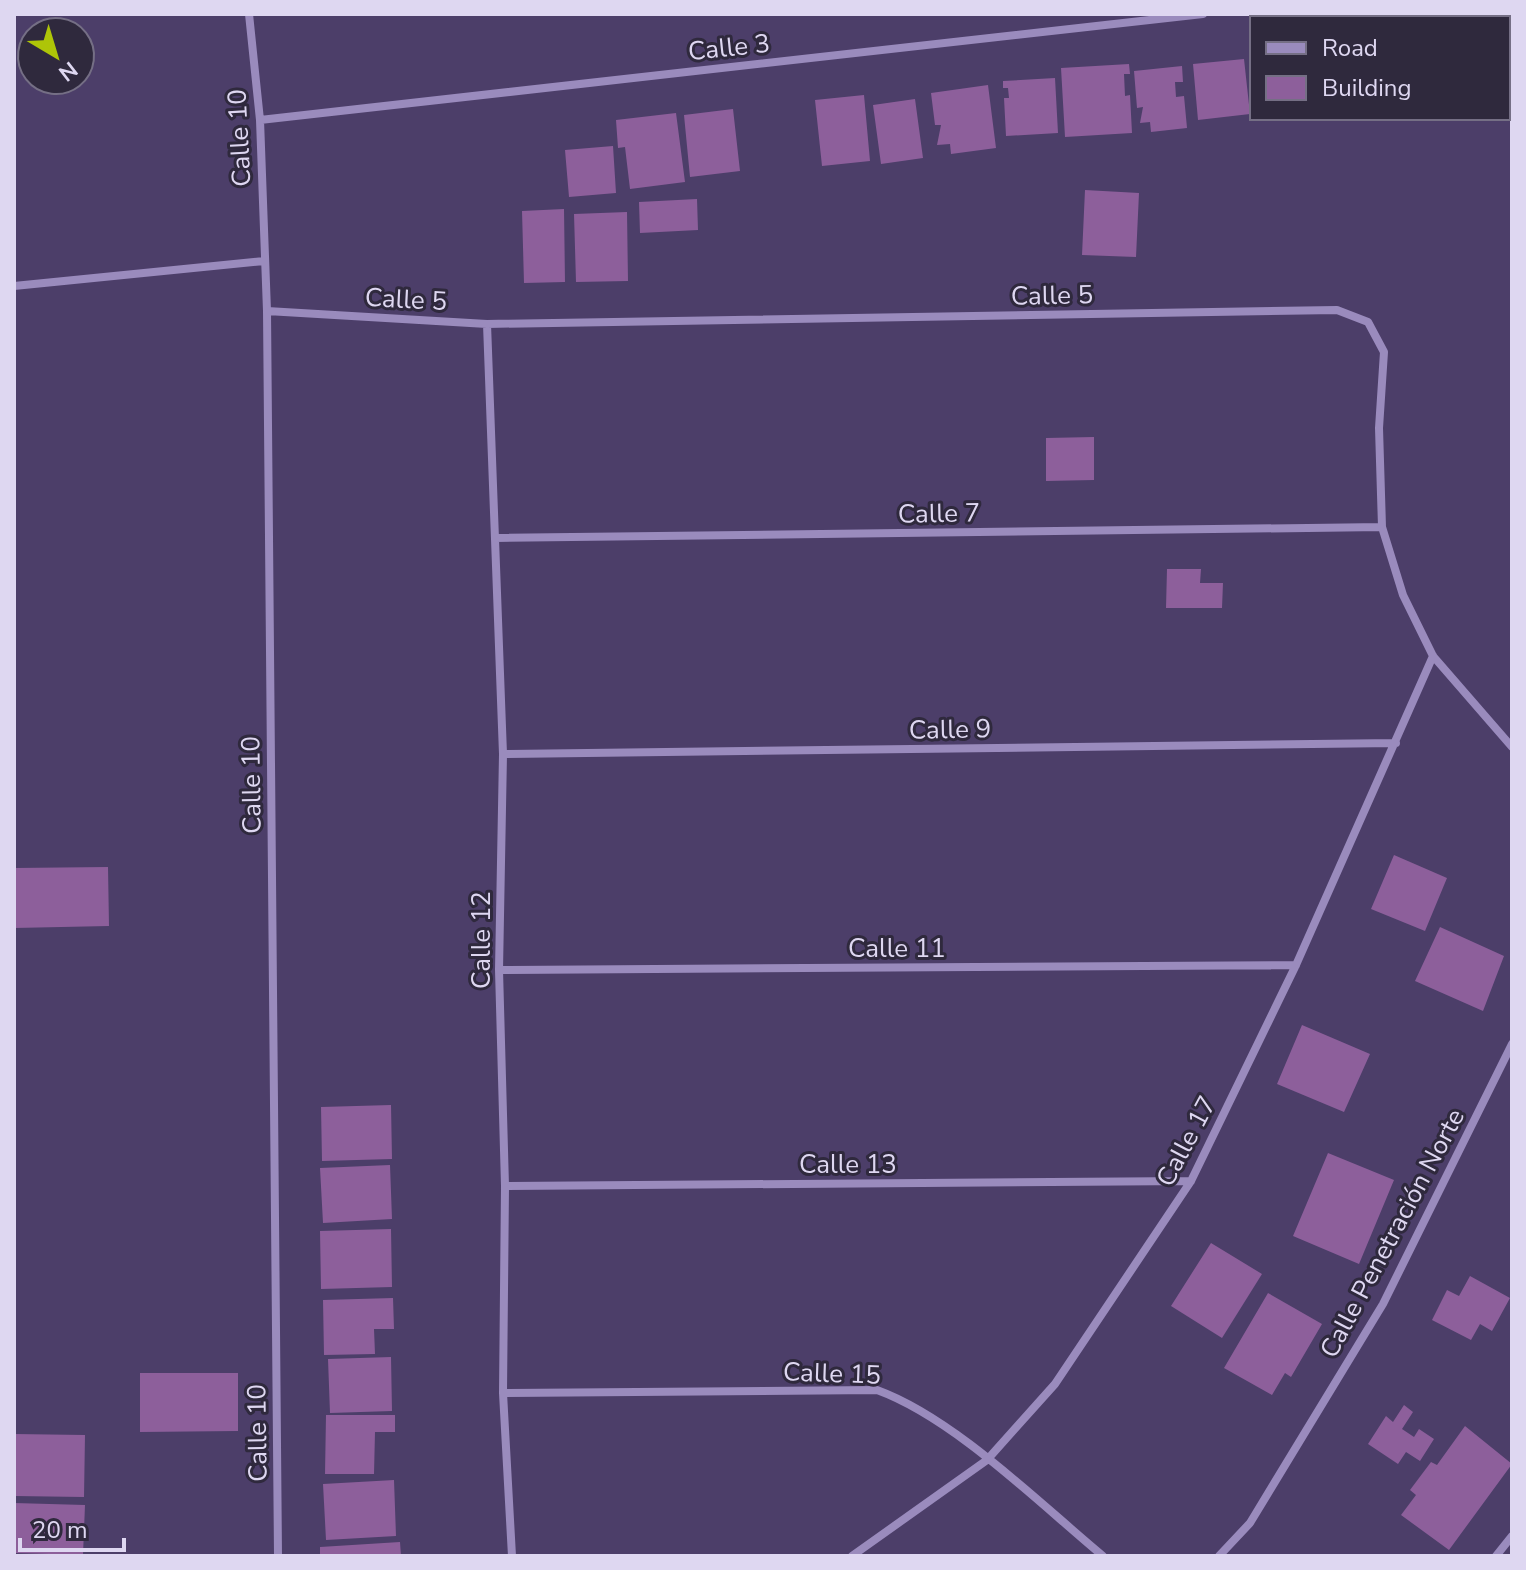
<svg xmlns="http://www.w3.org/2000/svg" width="1526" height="1570" font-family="'Nunito Sans',sans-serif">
	<rect width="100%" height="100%" fill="#4c3e69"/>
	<path fill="#8d5f9b" d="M1244 59 1250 114 1198 120 1193 64Z
		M1129 64 1130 74H1124L1125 96 1130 95 1132 133 1065 137 1061 68Z
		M1182 66 1183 82H1175L1176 97 1184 96 1187 128 1151 132 1150 122 1140 123 1143 107 1137 108 1134 71Z
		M1055 78 1058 133 1006 136 1004 98H1009L1008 88H1003V81Z
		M988 85 996 148 951 154 950 144 937 145 941 125H935L931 93Z
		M864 95 870 161 822 166 815 100Z
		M915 99 923 158 881 164 873 105Z
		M733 109 740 171 690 177 684 115Z
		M676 113 685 182 630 189 625 147 618 148 616 120Z
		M613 146 616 193 569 197 565 150Z
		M1085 190 1139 193 1136 257 1082 255Z
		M697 199 698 230 640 233 639 202Z
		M564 209 565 282 524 283 522 211Z
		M627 212 628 281 576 282 574 214Z
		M1094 437V480L1046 481V438Z
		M1167 569H1201L1200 583H1223L1222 608H1166Z
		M1394 855 1447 878 1425 931 1371 909Z
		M108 867 109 926 14 928V868Z
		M1440 927 1504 956 1483 1011 1415 981Z
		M1302 1025 1370 1054 1344 1112 1277 1084Z
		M391 1105 392 1159 322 1161 321 1107Z
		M1328 1153 1394 1180 1359 1264 1293 1236Z
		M390 1165 392 1219 323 1223 320 1168Z
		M391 1229 392 1287 321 1289 320 1231Z
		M1211 1243 1262 1274 1222 1338 1171 1306Z
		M1470 1276 1510 1298 1492 1331 1480 1324 1471 1340 1432 1320 1447 1290 1459 1296Z
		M1268 1293 1322 1324 1291 1377 1285 1373 1272 1395 1224 1368Z
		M393 1298 394 1329H374L375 1354 324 1355 323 1300Z
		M391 1357 392 1411 330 1413 328 1359Z
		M140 1373H238V1431L140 1432Z
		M1404 1405 1413 1412 1402 1429 1414 1437 1419 1429 1434 1439 1420 1461 1406 1452 1398 1464 1368 1444 1386 1416 1393 1422Z
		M326 1415H395V1432H375L374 1474H325Z
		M1465 1426 1512 1464 1449 1550 1401 1515 1416 1495 1410 1490 1431 1462 1437 1465Z
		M14 1434 85 1435 84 1497 14 1496Z
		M394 1480 396 1536 326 1540 323 1484Z
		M14 1503 85 1505 83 1555 14 1553Z
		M400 1542 401 1556H320V1547Z"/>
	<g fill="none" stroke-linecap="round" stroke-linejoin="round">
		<path stroke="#9a8bbd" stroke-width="8" d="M249 14 260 120 267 311 278 1556
			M260 120 1203 14
			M14 286 264 261
			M267 311 487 324 1337 310 1368 322 1384 352 1379 428 1382 527 1403 595 1433 656 1512 747
			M487 324 503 754 499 970 505 1186 503 1393 512 1556
			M496 538 1382 527
			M503 754 1396 743
			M499 970 1296 965
			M505 1186 1191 1181
			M503 1393 877 1390C954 1418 1039 1503 1103 1556
			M852 1556 987 1460 1055 1384 1191 1181 1296 965 1433 656
			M1219 1556 1250 1523 1383 1304 1512 1044
			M1496 1556 1512 1536"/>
	</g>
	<g text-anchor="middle" stroke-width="6" stroke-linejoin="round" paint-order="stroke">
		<g font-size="26" fill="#ded7f1" stroke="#2f293d">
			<text transform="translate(729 47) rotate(-6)" y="9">Calle 3</text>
			<text transform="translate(239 138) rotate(-93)" y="9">Calle 10</text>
			<text transform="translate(1052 295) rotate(-1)" y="9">Calle 5</text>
			<text transform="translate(406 299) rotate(3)" y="9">Calle 5</text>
			<text transform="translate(939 513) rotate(-1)" y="9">Calle 7</text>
			<text transform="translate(950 729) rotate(-1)" y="9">Calle 9</text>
			<text transform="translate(251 785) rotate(-91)" y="9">Calle 10</text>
			<text transform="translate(481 940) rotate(-90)" y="9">Calle 12</text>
			<text x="897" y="957">Calle 11</text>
			<text transform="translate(1186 1141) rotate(-62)" y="9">Calle 17</text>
			<text x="848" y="1173">Calle 13</text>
			<text transform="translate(1392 1233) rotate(-62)" y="9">Calle Penetración Norte</text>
			<text transform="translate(832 1373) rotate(2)" y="9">Calle 15</text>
			<text transform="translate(257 1433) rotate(-91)" y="9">Calle 10</text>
		</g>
	</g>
	<rect width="1526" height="1570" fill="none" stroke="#ded7f1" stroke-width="32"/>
	<rect x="1250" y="16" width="260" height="104" fill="#2f293d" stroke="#756f85" stroke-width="2"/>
	<rect x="1266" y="42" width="40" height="12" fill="#9a8bbd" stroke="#756f85" stroke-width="2"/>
	<text x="1322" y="56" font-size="24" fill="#ded7f1">Road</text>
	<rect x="1266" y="76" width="40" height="24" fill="#8d5f9b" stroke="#756f85" stroke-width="2"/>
	<text x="1322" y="96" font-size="24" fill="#ded7f1">Building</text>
	<g transform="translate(56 56) rotate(142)"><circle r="38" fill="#2f293d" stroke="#756f85" stroke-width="2"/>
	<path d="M0-6L14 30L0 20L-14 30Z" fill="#aec508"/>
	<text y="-12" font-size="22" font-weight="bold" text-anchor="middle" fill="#ded7f1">N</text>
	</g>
	<path d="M20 1538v12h104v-12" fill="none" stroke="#ded7f1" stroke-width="4"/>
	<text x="32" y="1538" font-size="24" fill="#ded7f1" stroke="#2f293d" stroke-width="6" paint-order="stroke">20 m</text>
</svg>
